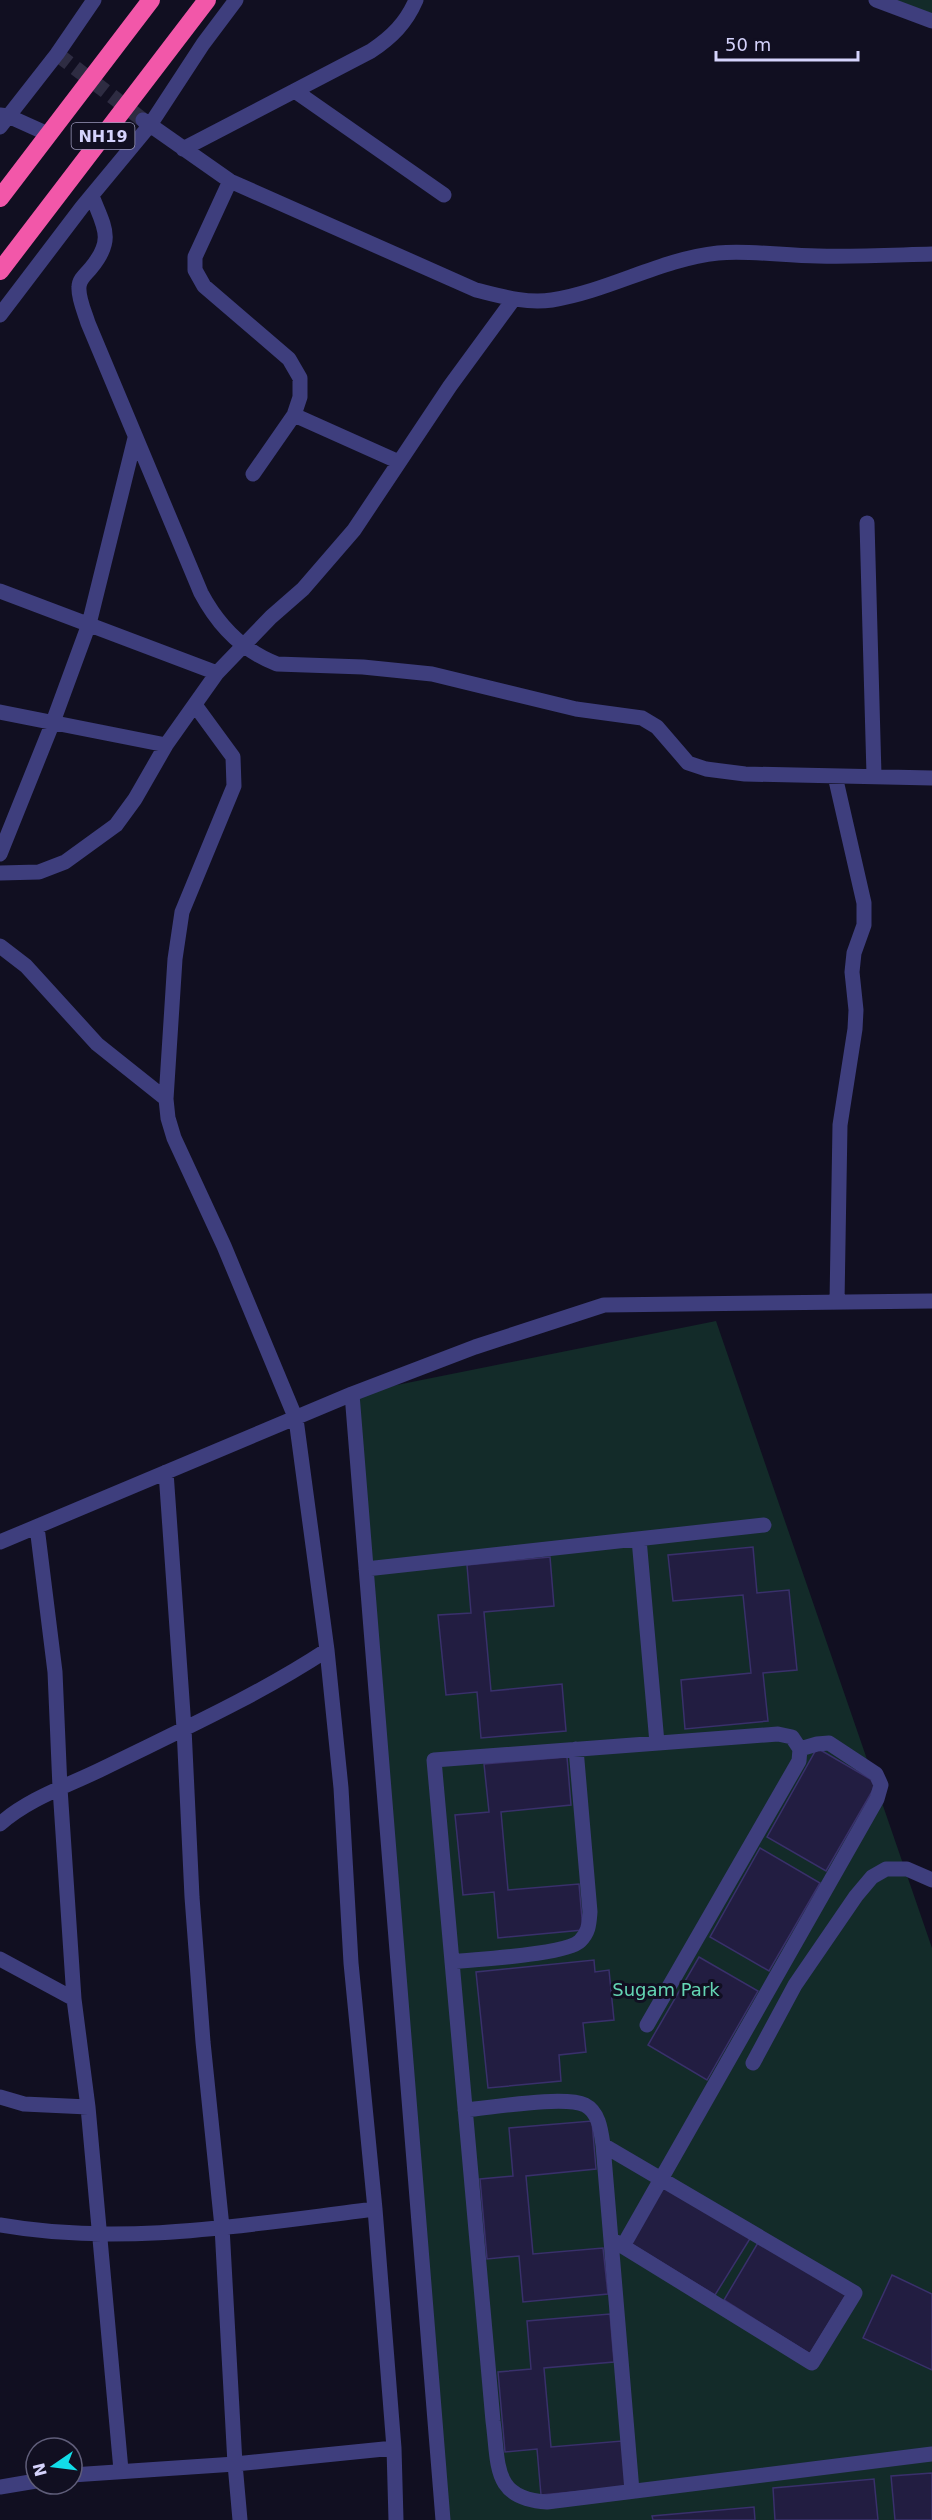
<svg xmlns="http://www.w3.org/2000/svg" width="932" height="2520" font-family="'DejaVu Sans',sans-serif">
	<rect width="100%" height="100%" fill="#110f21"/>
	<path fill="#132b29" d="M896 0H932V15Z
		M716 1321 932 1948V2520H443L352 1394Z"/>
	<path fill="#221d41" stroke="#39306b" stroke-width="1.5" d="M753 1547 757 1593 789 1590 797 1670 763 1673 768 1721 685 1729 681 1680 751 1673 743 1595 673 1601 668 1555Z
		M550 1557 554 1606 484 1612 491 1691 562 1684 566 1731 481 1738 477 1692 446 1695 438 1615 471 1613 467 1565Z
		M817 1748 877 1783 826 1871 767 1837Z
		M567 1757 571 1805 501 1812 508 1890 579 1884 583 1930 498 1938 494 1892 463 1895 455 1815 489 1812 484 1764Z
		M760 1848 820 1883 769 1971 710 1937Z
		M699 1957 758 1991 707 2080 648 2045Z
		M594 1960 595 1972 609 1970 614 2020 583 2023 586 2052 559 2055 561 2081 488 2088 476 1972Z
		M592 2121 596 2169 526 2176 533 2254 603 2248 608 2294 523 2302 519 2256 487 2259 480 2179 513 2176 509 2128Z
		M663 2183 751 2237 715 2295 628 2242Z
		M759 2241 846 2295 810 2354 724 2300Z
		M892 2275 932 2294V2370L863 2338Z
		M610 2314 614 2362 544 2368 551 2447 622 2441 626 2487 541 2495 537 2449 505 2452 498 2372 531 2369 527 2321Z
		M932 2473V2520H895L891 2476Z
		M874 2479 878 2520H775L773 2488Z
		M754 2507 755 2520H653L652 2516Z"/>
	<g fill="none" stroke-linecap="round" stroke-linejoin="round">
		<path stroke="#2e2c42" stroke-width="15" stroke-dasharray="15 8" stroke-linecap="butt" d="M57 54 143 120"/>
		<path stroke="#3e3e7d" stroke-width="15" d="M876 0 932 21
			M295 91 444 195
			M0 115 8 116 48 134
			M143 120 230 181 476 290C500 296 526 304 552 300 609 291 661 259 718 253 751 250 785 256 818 256 856 257 894 255 932 254
			M0 127 57 54 94 0
			M183 149 371 51C392 37 406 23 416 0
			M230 181 195 257V270L204 286 289 359 300 378V397L294 415 253 474
			M92 196C104 227 115 239 91 268 86 274 79 279 79 287 78 298 85 313 88 323L201 593C218 625 243 651 277 664L363 667 432 674 576 709 642 718 657 727 688 763 706 769 745 774 932 778
			M0 315 82 207 150 125 203 44 236 0
			M294 415 399 462
			M867 523 874 775
			M0 591 217 673
			M195 705 233 757 234 786 182 912 175 959 166 1099 168 1118 174 1138 224 1246 296 1419 327 1650 341 1788 351 1963 375 2209 394 2448 396 2520
			M0 712 166 745
			M835 776 864 903V925L854 953 852 972 856 1010 855 1029 840 1125 837 1302
			M0 854 53 722 89 624 135 438
			M0 873 39 872 65 862 116 825 135 799 166 745 217 673 271 617 303 589 354 530 450 386 513 300
			M0 946 26 966 97 1044 166 1099
			M352 1394 443 2520
			M166 1472 184 1728 192 1897 203 2042 222 2227 235 2464 240 2520
			M37 1527 55 1672 60 1788 74 1999 88 2107 121 2470
			M639 1539 657 1743
			M0 1542 352 1394 475 1347 604 1305 932 1301
			M366 1569 764 1525
			M0 1824C29 1798 70 1785 104 1768 179 1731 257 1696 327 1650
			M0 1959 74 1999
			M452 1962C476 1959 566 1955 580 1941 589 1932 589 1924 590 1912L576 1749
			M647 2025 799 1761 800 1749 792 1737 778 1734 434 1760 493 2421C499 2465 492 2499 547 2502L932 2454
			M753 2063 795 1985 856 1896 872 1877 886 1869H907L932 1880
			M0 2097 24 2104 88 2107
			M465 2110C491 2108 564 2095 585 2105 599 2112 601 2131 603 2145L632 2491
			M603 2145 855 2293 812 2363 611 2239
			M0 2225C123 2247 251 2224 375 2209
			M623 2246 877 1799 881 1785 876 1774 829 1743 817 1744 800 1749
			M72 2475 235 2464 394 2448
			M0 2487 36 2481"/>
		<path stroke="#f257a9" stroke-width="18" d="M0 198 151 0
			M0 271 207 0"/>
	</g>
	<g text-anchor="middle" stroke-width="6" stroke-linejoin="round" paint-order="stroke">
		<rect fill="#110f21" stroke="#9a98ba" stroke-width="1.5" x="71.5" y="123" width="63" height="26" rx="4.5"/>
		<g font-size="16" font-weight="bold" fill="#d5d3fc">
			<text x="103" y="142">NH19</text>
		</g>
		<g font-size="18" fill="#64d6b4" stroke="#110f21">
			<text x="666" y="1996">Sugam Park</text>
		</g>
	</g>
	<g transform="translate(54 2466) rotate(256)"><circle r="28" fill="#110f21" stroke="#5f5d79" stroke-width="1.5"/>
	<path d="M0-4.5L10 22L0 15L-10 22Z" fill="#12dde8"/>
	<text y="-9" font-size="16" font-weight="bold" text-anchor="middle" fill="#d5d3fc">N</text>
	</g>
	<path d="M716 51v9h142v-9" fill="none" stroke="#d5d3fc" stroke-width="3"/>
	<text x="725" y="51" font-size="18" fill="#d5d3fc" stroke="#110f21" stroke-width="4.5" paint-order="stroke">50 m</text>
</svg>
